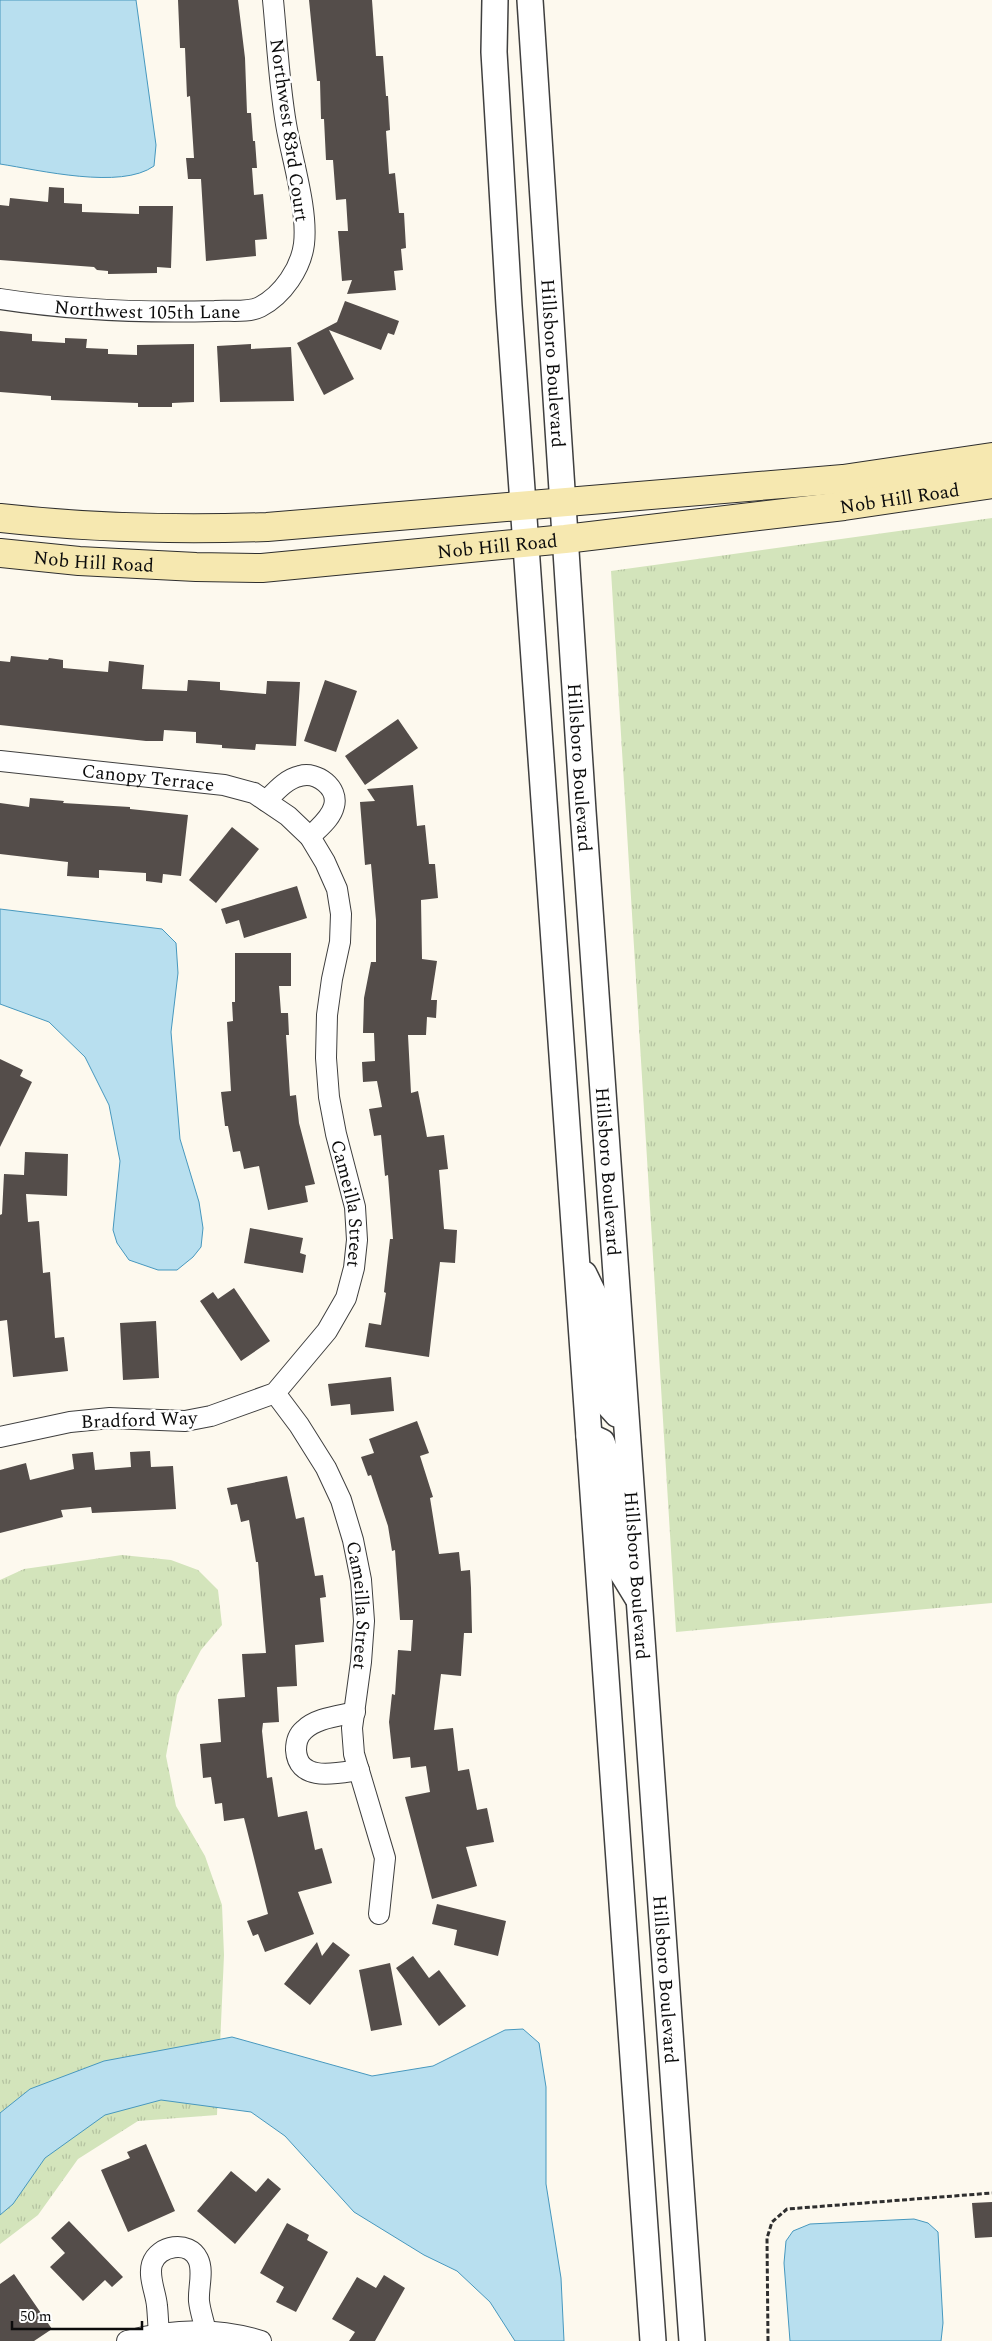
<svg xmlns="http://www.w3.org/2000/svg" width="992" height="2341" font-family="Spectral,serif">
	<defs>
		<pattern id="grass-tufts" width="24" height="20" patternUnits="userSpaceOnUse" patternTransform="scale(1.25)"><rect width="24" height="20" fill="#d3e4bb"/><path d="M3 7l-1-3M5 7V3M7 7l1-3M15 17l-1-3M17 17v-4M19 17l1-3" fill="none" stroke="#b4c2a0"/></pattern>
	</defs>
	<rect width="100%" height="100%" fill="#fdf9ee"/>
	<path fill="url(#grass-tufts)" d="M992 518V1603L676 1632 611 571Z
		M122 1555 171 1560 198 1570 218 1590 222 1625 201 1650 177 1695 166 1756 176 1806 205 1856 222 1905 224 1955 217 2115 138 2121 78 2159 38 2215 0 2244V1580L24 1569Z"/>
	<path fill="#b8dfef" stroke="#4798be" d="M0 0H136L156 145 154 166C121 190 39 170 0 164Z
		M0 909 162 929 176 943 178 973 171 1032 180 1139 199 1202 203 1228 201 1247 193 1257 177 1270H158L129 1260 117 1243 113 1230 120 1161 109 1105 85 1057 49 1022 0 1004Z
		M523 2029 539 2043 546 2087V2184L561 2278 564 2341H515L490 2302 457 2271 424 2255 354 2212 285 2136 251 2112 161 2100 105 2115 45 2158 13 2204 0 2215V2113L30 2089 104 2061 232 2037 372 2076 433 2066 505 2030Z
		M914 2219 928 2223 938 2232 943 2323 941 2341H790L784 2263 786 2241 793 2231 810 2224Z"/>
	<path fill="#544d4a" d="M178 0H238L245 58 247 113H251L253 141H255L257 168H252L254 195 263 194 267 239 255 240 256 256 206 261 201 179H188L186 158H194L190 96 187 97 185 48H180Z
		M309 0H372L376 56H383L386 96H388L390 130 386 131 389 174 395 173 399 213H404L406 248 401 249 403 270 394 271 396 290 347 294 352 280 342 281 338 231H348L346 199 336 200 333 160H326L324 119H321L320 81H317Z
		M49 187 64 188V203L82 204V212L139 214V206H173L171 268 157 267V273L108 274V271L97 270 94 267 0 260V205L9 206 10 198 48 202Z
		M345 301 399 321 394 335 388 333 381 350 329 330 354 379 324 395 297 343 337 322Z
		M0 331 32 334V341L65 343V338L87 339 86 348 108 349V354L137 355V345L194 344V402L172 403V407H138V403L51 400V396L0 392Z
		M251 344V349L291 347 294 401 220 402 217 346Z
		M11 656 48 660 49 658 63 660V668L108 672 109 661 144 665 142 689 187 691 188 680 220 682V690L266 694 267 681 300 682 296 746 256 744 255 750 222 748V745L196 743V732L164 730 163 741H146L0 725V661L10 662Z
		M325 680 357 691 336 752 304 741Z
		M398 719 418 748 365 785 345 756Z
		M413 785 417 826 425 825 429 864H435L438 898 421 900 422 959 437 961 431 1000H437L436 1018 427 1017 426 1035H408L411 1093 418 1091 427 1137 444 1135 448 1169 439 1170 444 1229 457 1230 455 1263 440 1262 429 1357 365 1347 369 1323 381 1325 386 1293 384 1292 390 1239H393L388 1175 385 1176 381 1135 374 1136 369 1109 382 1107 377 1081 363 1082 362 1062 375 1061 374 1033H363L364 998 371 962H376V920L371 864 365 865 360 802 375 801 367 789Z
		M30 798 64 801 63 803 130 807V809L188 815 181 876 163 874 162 883 146 881V873L99 870V878L67 876 68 862 0 854V803L29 807Z
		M232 827 259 849 216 903 189 880Z
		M297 886 307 918 244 938 239 920 226 924 221 909Z
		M235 953H291V986H279L281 1013H288L289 1035H286L290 1096 296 1095 299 1123 315 1184 305 1186 308 1202 268 1210 259 1166 244 1169 240 1151 233 1152 228 1126H225L221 1092 231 1091 227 1022 233 1021 232 1002H235Z
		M0 1059 23 1070 20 1076 32 1082 0 1147Z
		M25 1152 68 1154 67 1196 26 1194 28 1222 39 1221 43 1273 50 1272 55 1338 64 1337 68 1371 13 1377 7 1320 0 1321V1215L2 1214 4 1174 24 1175Z
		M250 1228 303 1238 300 1253 306 1255 303 1273 244 1263Z
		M234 1288 270 1341 241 1361 200 1301 213 1292 218 1299Z
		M156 1321 159 1378 123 1380 120 1323Z
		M391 1377 394 1411 351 1415 350 1404 331 1406 328 1384Z
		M417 1421 429 1453 420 1456 433 1497 430 1498 439 1554 459 1552 461 1571 470 1570 471 1588 472 1633H464L461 1676 441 1674 434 1730 453 1728 458 1771 469 1769 477 1810 487 1808 494 1842 466 1847 477 1886 432 1899 405 1797 430 1792 426 1766 411 1768 410 1757 393 1759 389 1722 392 1694 395 1695 398 1650 411 1651 413 1620H400L395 1550 392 1551 388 1526 371 1475 368 1476 361 1457 374 1453 369 1439Z
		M150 1451 151 1467 173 1466 176 1509 92 1513 91 1507 61 1510 63 1517 0 1533V1470L26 1463 30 1480 74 1469 72 1454 93 1452 95 1470 131 1467 130 1452Z
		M287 1476 296 1519 304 1517 315 1576 323 1575 326 1597 320 1598 324 1642 295 1645 297 1686 277 1687 279 1722 263 1723 262 1731 267 1778 272 1777 278 1817 307 1811 315 1850 322 1848 332 1883 298 1892 314 1934 265 1952 258 1934 253 1936 247 1921 268 1914 244 1818 224 1821 222 1803 215 1804 211 1777 203 1778 200 1744 221 1742 218 1699 245 1697 242 1654 266 1653 258 1562H256L249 1520 241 1522 237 1504 231 1505 227 1488Z
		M437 1904 506 1921 498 1956 454 1945 457 1930 432 1924Z
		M317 1942 322 1956 333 1942 350 1955 310 2005 284 1984Z
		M413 1956 429 1978 439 1970 466 2006 439 2026 396 1968Z
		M390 1963 402 2025 371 2031 359 1970Z
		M146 2144 175 2211 128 2232 101 2170 130 2158 127 2152Z
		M231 2171 256 2192 268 2178 281 2189 235 2244 197 2211Z
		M992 2202V2237L975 2238 972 2203Z
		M69 2221 123 2277 112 2287 105 2280 83 2301 50 2267 65 2253 51 2238Z
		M287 2223 309 2235 307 2240 328 2252 296 2312 276 2302 284 2287 260 2273Z
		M14 2274 52 2329 34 2341H0V2284Z
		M384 2275 405 2288 375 2341H349L355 2332 332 2319 357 2277 376 2288Z"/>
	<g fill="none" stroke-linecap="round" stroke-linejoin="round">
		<defs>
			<g id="minor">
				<path id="s1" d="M0 299C71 310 143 313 215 311 229 310 248 313 260 307 283 295 301 268 304 244 308 209 292 160 286 124 279 83 277 41 273 0"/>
				<path id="s2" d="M0 761 224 785 254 793 288 816 310 837 325 862 337 889 341 914 340 942 332 979 327 1015 326 1058 329 1097 336 1134 355 1207 357 1240 354 1268 346 1298 327 1331 275 1393 211 1416 185 1421 110 1418 70 1422 0 1437"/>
				<path d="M266 801C276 791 286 779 300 776 317 771 339 788 334 806 331 819 318 828 310 837"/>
				<path id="s3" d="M275 1393 299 1425 326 1468 341 1500 353 1540 361 1580 364 1621 361 1662 352 1728 354 1754 385 1858 379 1914"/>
				<path d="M355 1712C339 1716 316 1718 304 1730 298 1735 296 1743 296 1750 298 1783 337 1773 359 1770"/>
				<path d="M159 2333C158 2324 158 2315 157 2306 156 2293 148 2277 152 2264 158 2245 189 2240 198 2259 204 2271 198 2288 199 2301 200 2311 204 2322 206 2332"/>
				<path d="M127 2341C171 2329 217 2327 261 2341"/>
			</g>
			<g id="tertiary">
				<path d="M495 0 494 52 509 306 653 2341"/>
				<path id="s4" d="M530 0 583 811 692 2341"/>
				<path d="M584 1274 599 1305 607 1403 617 1414"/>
				<path d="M589 1436 602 1442 611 1468 618 1566 637 1597"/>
			</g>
			<g id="secondary">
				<path d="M0 518C89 528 178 530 267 527L843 479 992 457"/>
				<path id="s5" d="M0 553 79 561 196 567 262 568 565 539 844 506 992 484"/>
			</g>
		</defs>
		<use href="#minor" stroke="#3f3f3f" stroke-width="22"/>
		<use href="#tertiary" stroke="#3f3f3f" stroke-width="28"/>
		<use href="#secondary" stroke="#2e2e2e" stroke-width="30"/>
		<path stroke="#2e2e2e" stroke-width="3" stroke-dasharray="5 2.5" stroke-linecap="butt" d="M768 2341 767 2238 772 2222 787 2209 992 2193"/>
		<use href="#minor" stroke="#fff" stroke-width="20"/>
		<use href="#tertiary" stroke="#fff" stroke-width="25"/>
		<use href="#secondary" stroke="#f6e8b0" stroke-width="28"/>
	</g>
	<g text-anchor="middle" stroke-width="5" stroke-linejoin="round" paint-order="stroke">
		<g font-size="19" fill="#0c0c0c" stroke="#fff">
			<text transform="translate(290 130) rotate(82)" y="7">Northwest 83rd Court</text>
			<text dy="7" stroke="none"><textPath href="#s1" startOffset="148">Northwest 105th Lane</textPath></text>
			<text dy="7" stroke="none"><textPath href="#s4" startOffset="364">Hillsboro Boulevard</textPath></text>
			<text dy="7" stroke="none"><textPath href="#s5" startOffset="904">Nob Hill Road</textPath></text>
			<text dy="7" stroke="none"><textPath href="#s5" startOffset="499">Nob Hill Road</textPath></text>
			<text dy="7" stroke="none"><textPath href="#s5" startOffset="94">Nob Hill Road</textPath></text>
			<text dy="7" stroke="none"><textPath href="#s4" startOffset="769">Hillsboro Boulevard</textPath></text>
			<text dy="7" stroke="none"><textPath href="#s2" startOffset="149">Canopy Terrace</textPath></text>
			<text dy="7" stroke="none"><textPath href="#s4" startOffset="1174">Hillsboro Boulevard</textPath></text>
			<text dy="7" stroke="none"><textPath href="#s2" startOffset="705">Cameilla Street</textPath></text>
			<text transform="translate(139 1419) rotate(-2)" y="7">Bradford Way</text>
			<text dy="7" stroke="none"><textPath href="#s4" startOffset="1579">Hillsboro Boulevard</textPath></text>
			<text dy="7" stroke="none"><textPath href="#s3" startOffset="234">Cameilla Street</textPath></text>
			<text dy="7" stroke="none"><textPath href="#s4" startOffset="1984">Hillsboro Boulevard</textPath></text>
		</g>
	</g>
	<path d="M12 2321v8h130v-8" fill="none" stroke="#0c0c0c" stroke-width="2.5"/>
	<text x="20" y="2321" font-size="15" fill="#0c0c0c" stroke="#ffffff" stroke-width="4" paint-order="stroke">50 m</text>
</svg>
